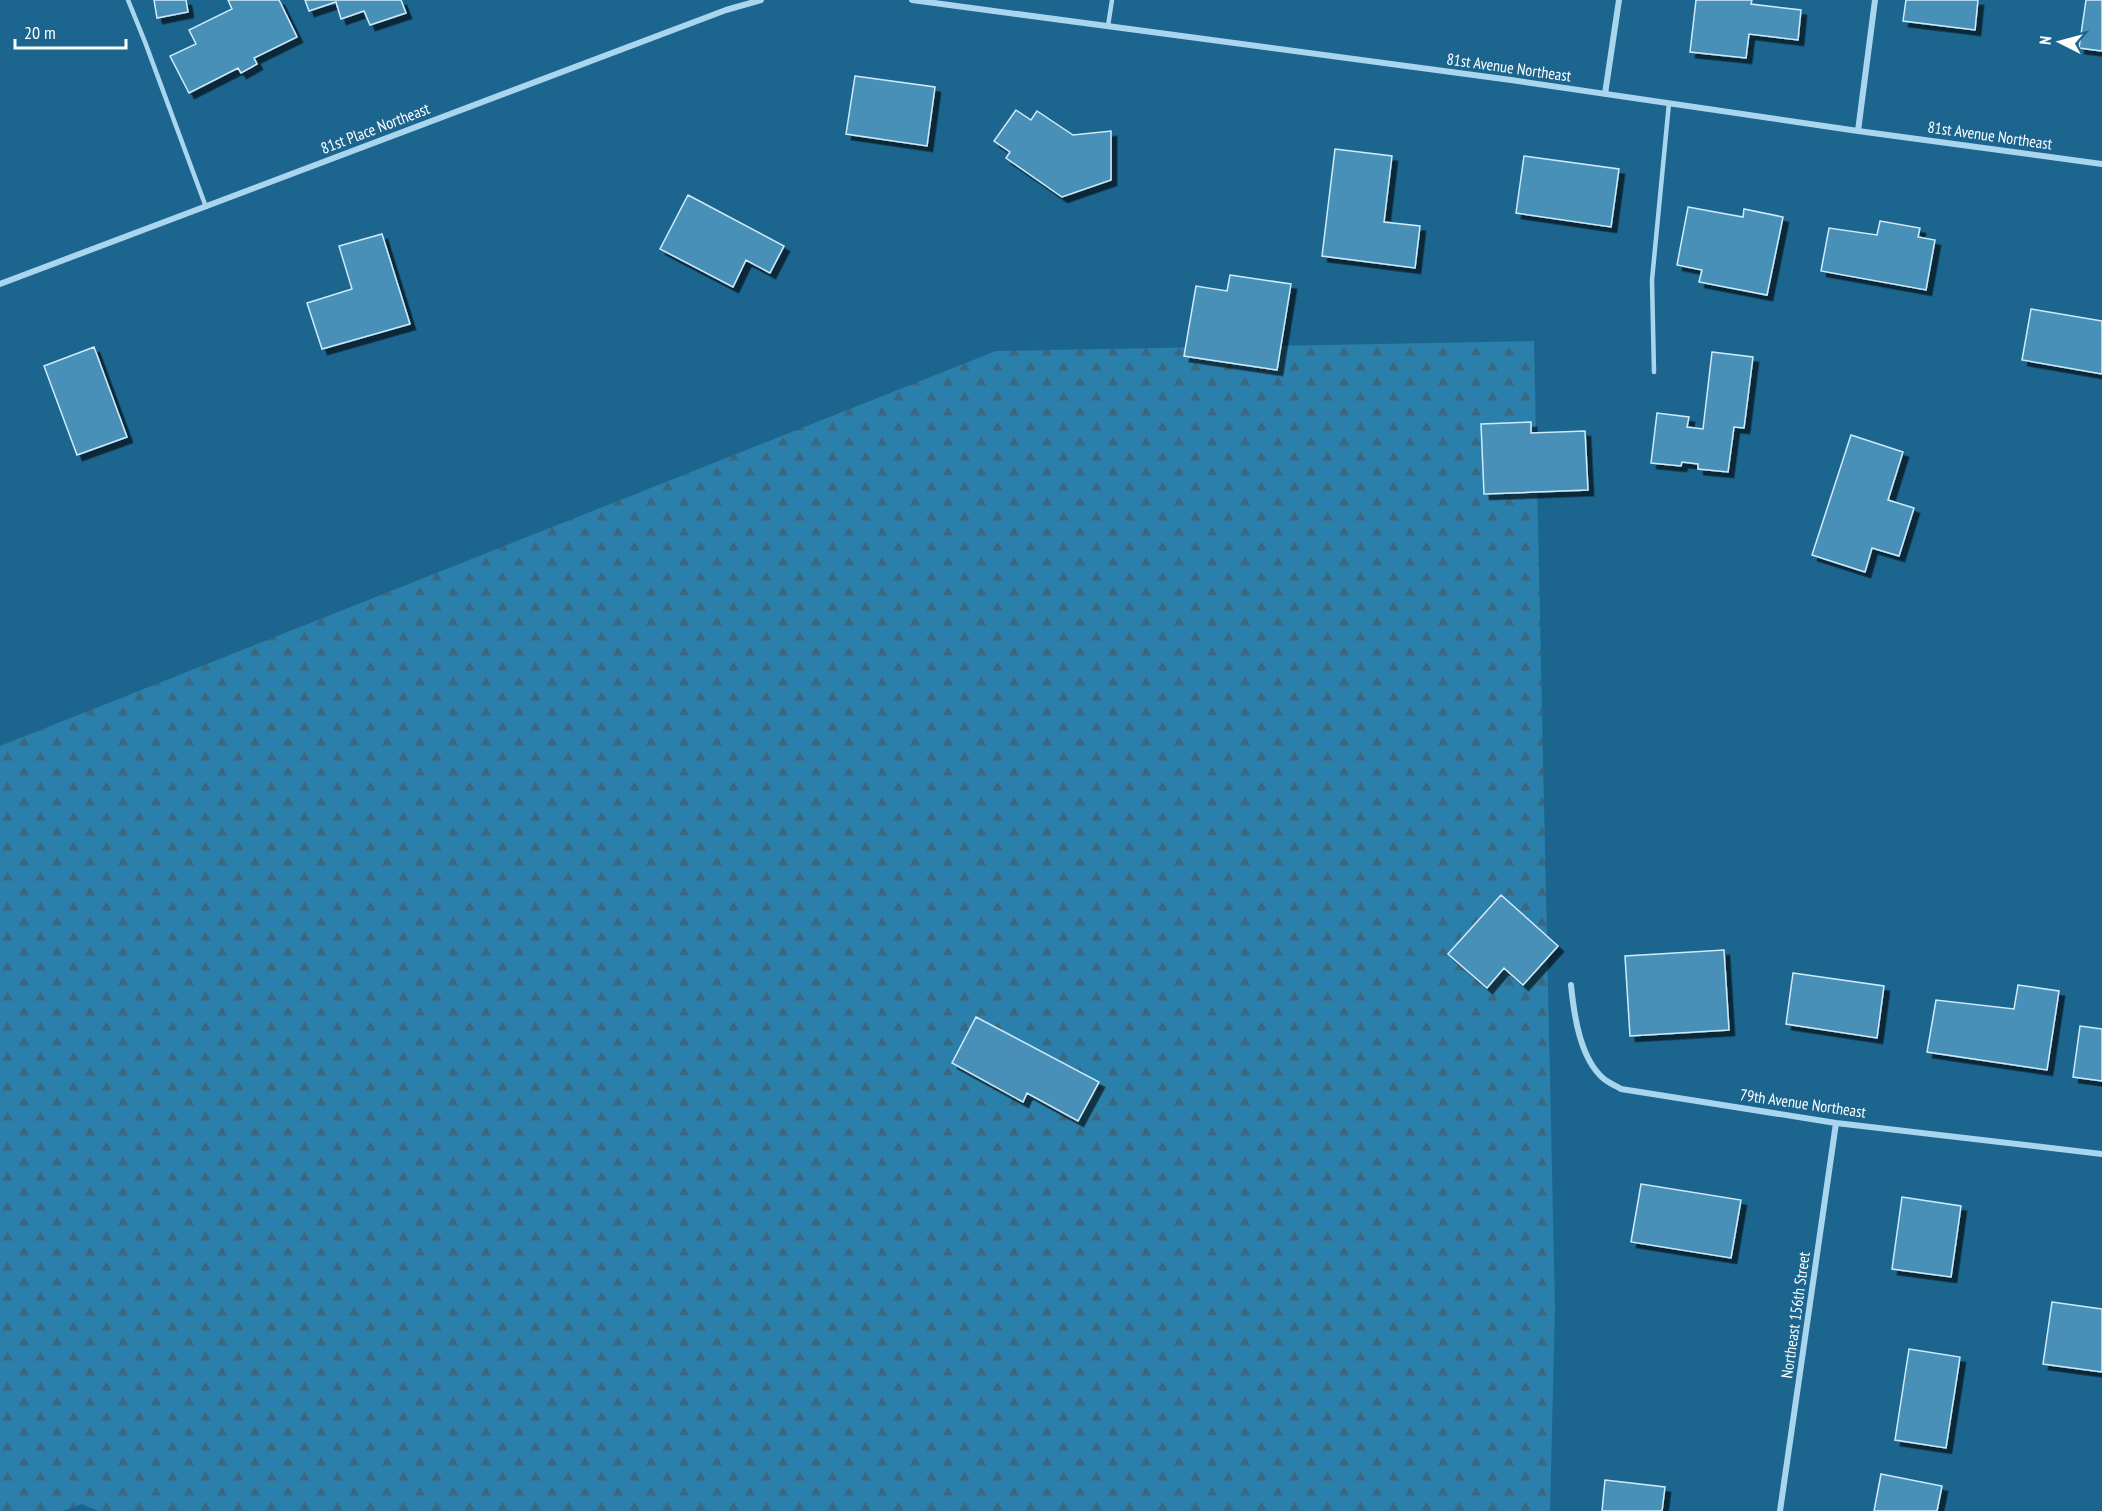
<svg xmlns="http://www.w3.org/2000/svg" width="2102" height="1511" font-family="'PT Sans Narrow',sans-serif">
	<defs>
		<pattern id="forest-firs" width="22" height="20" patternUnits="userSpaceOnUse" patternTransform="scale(1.5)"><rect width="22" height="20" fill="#2b7fab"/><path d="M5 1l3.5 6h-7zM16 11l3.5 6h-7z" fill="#3a6880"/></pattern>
		<filter id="shadow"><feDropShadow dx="5.5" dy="5.5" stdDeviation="0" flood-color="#0009"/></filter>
	</defs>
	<rect width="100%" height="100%" fill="#1b658f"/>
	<path fill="url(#forest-firs)" d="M1534 341 1555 1309 1550 1511H98L82 1504 63 1511H0V746L996 351Z"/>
	<path fill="#4890b8" stroke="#cfebfa" stroke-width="1.5" filter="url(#shadow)" d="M154 0H186L188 12 157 18Z
		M228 0H279L297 37 254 58 257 64 241 73 238 68 189 93 170 56 196 44 189 30 232 9Z
		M305 0H401L406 13 370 25 364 11 341 19 336 2 309 11Z
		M1696 0H1752L1751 4 1801 10 1798 40 1749 34 1746 58 1690 52Z
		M1906 0H1978L1975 30 1903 21Z
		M2086 0H2102V51L2079 48Z
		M855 76 935 87 927 146 846 134Z
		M1016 110 1031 120 1037 111 1073 135 1111 131V180L1062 197 1006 158 1010 152 994 141Z
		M1335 149 1392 156 1384 222 1420 226 1415 268 1322 256Z
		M1524 156 1619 169 1611 227 1516 213Z
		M688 195 784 246 770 273 746 260 733 287 660 249Z
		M1688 207 1743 217 1744 209 1783 217 1767 295 1699 282 1702 270 1677 265Z
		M1880 221 1920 228 1918 237 1935 240 1926 290 1821 271 1829 228 1877 235Z
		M382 234 410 324 322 349 307 303 352 289 339 246Z
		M1230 275 1291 284 1277 370 1184 356 1196 286 1227 291Z
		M2031 309 2102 321V374L2022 360Z
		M94 347 127 437 77 455 44 366Z
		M1712 352 1753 357 1744 428 1734 427 1728 472 1698 469V464L1682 462 1681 466 1651 463 1657 413 1689 417 1687 427 1703 429Z
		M1531 422V433L1585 431 1588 490 1484 494 1481 424Z
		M1851 435 1903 452 1888 500 1914 508 1899 556 1872 548 1865 572 1812 555Z
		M1501 895 1558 946 1523 985 1504 968 1487 988 1448 954Z
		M1724 950 1729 1030 1630 1036 1625 956Z
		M1793 973 1884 986 1877 1038 1786 1024Z
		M2018 985 2059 991 2047 1070 1927 1052 1936 1000 2014 1009Z
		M976 1017 1099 1082 1078 1121 1027 1093 1023 1102 952 1063Z
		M2080 1026 2102 1029V1081L2073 1077Z
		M1641 1184 1741 1200 1731 1258 1631 1242Z
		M1902 1197 1961 1206 1951 1277 1892 1269Z
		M2052 1302 2102 1309V1372L2043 1364Z
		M1909 1349 1960 1357 1946 1448 1895 1440Z
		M1881 1474 1942 1486 1937 1511H1874Z
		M1605 1480 1665 1487 1662 1511H1602Z"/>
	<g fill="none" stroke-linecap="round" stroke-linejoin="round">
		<path stroke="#a9d6ee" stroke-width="4.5" d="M128 0 145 42 206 207
			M1108 26 1112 0
			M1654 372 1652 280 1669 103"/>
		<path stroke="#a9d6ee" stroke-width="6" d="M912 0 1511 80 1858 131 2102 164
			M1605 94 1619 0
			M1858 131 1875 0
			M0 284 726 10 761 0
			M1571 985C1574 1015 1580 1059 1604 1079 1609 1083 1616 1086 1621 1089L1836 1123 2102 1154
			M1780 1511 1836 1123"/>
	</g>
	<g text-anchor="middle" stroke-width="5" stroke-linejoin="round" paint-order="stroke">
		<g font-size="16" fill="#fff" stroke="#1b658f">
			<text transform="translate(1509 67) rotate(8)" y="6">81st Avenue Northeast</text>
			<text transform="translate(375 128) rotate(-21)" y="6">81st Place Northeast</text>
			<text transform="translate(1990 135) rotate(8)" y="6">81st Avenue Northeast</text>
			<text transform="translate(1803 1103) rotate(8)" y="6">79th Avenue Northeast</text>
			<text transform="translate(1795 1315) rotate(-82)" y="6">Northeast 156th Street</text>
		</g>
	</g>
	<g transform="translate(2060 42) rotate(276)" stroke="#1b658f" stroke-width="4.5" paint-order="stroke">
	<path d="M0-4.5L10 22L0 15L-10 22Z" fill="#ffffff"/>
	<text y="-9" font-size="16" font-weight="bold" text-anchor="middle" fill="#ffffff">N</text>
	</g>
	<path d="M15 39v9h111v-9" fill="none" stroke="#ffffff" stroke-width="3"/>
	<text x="24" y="39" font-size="18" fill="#ffffff" stroke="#1b658f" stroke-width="4.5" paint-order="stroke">20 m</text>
</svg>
